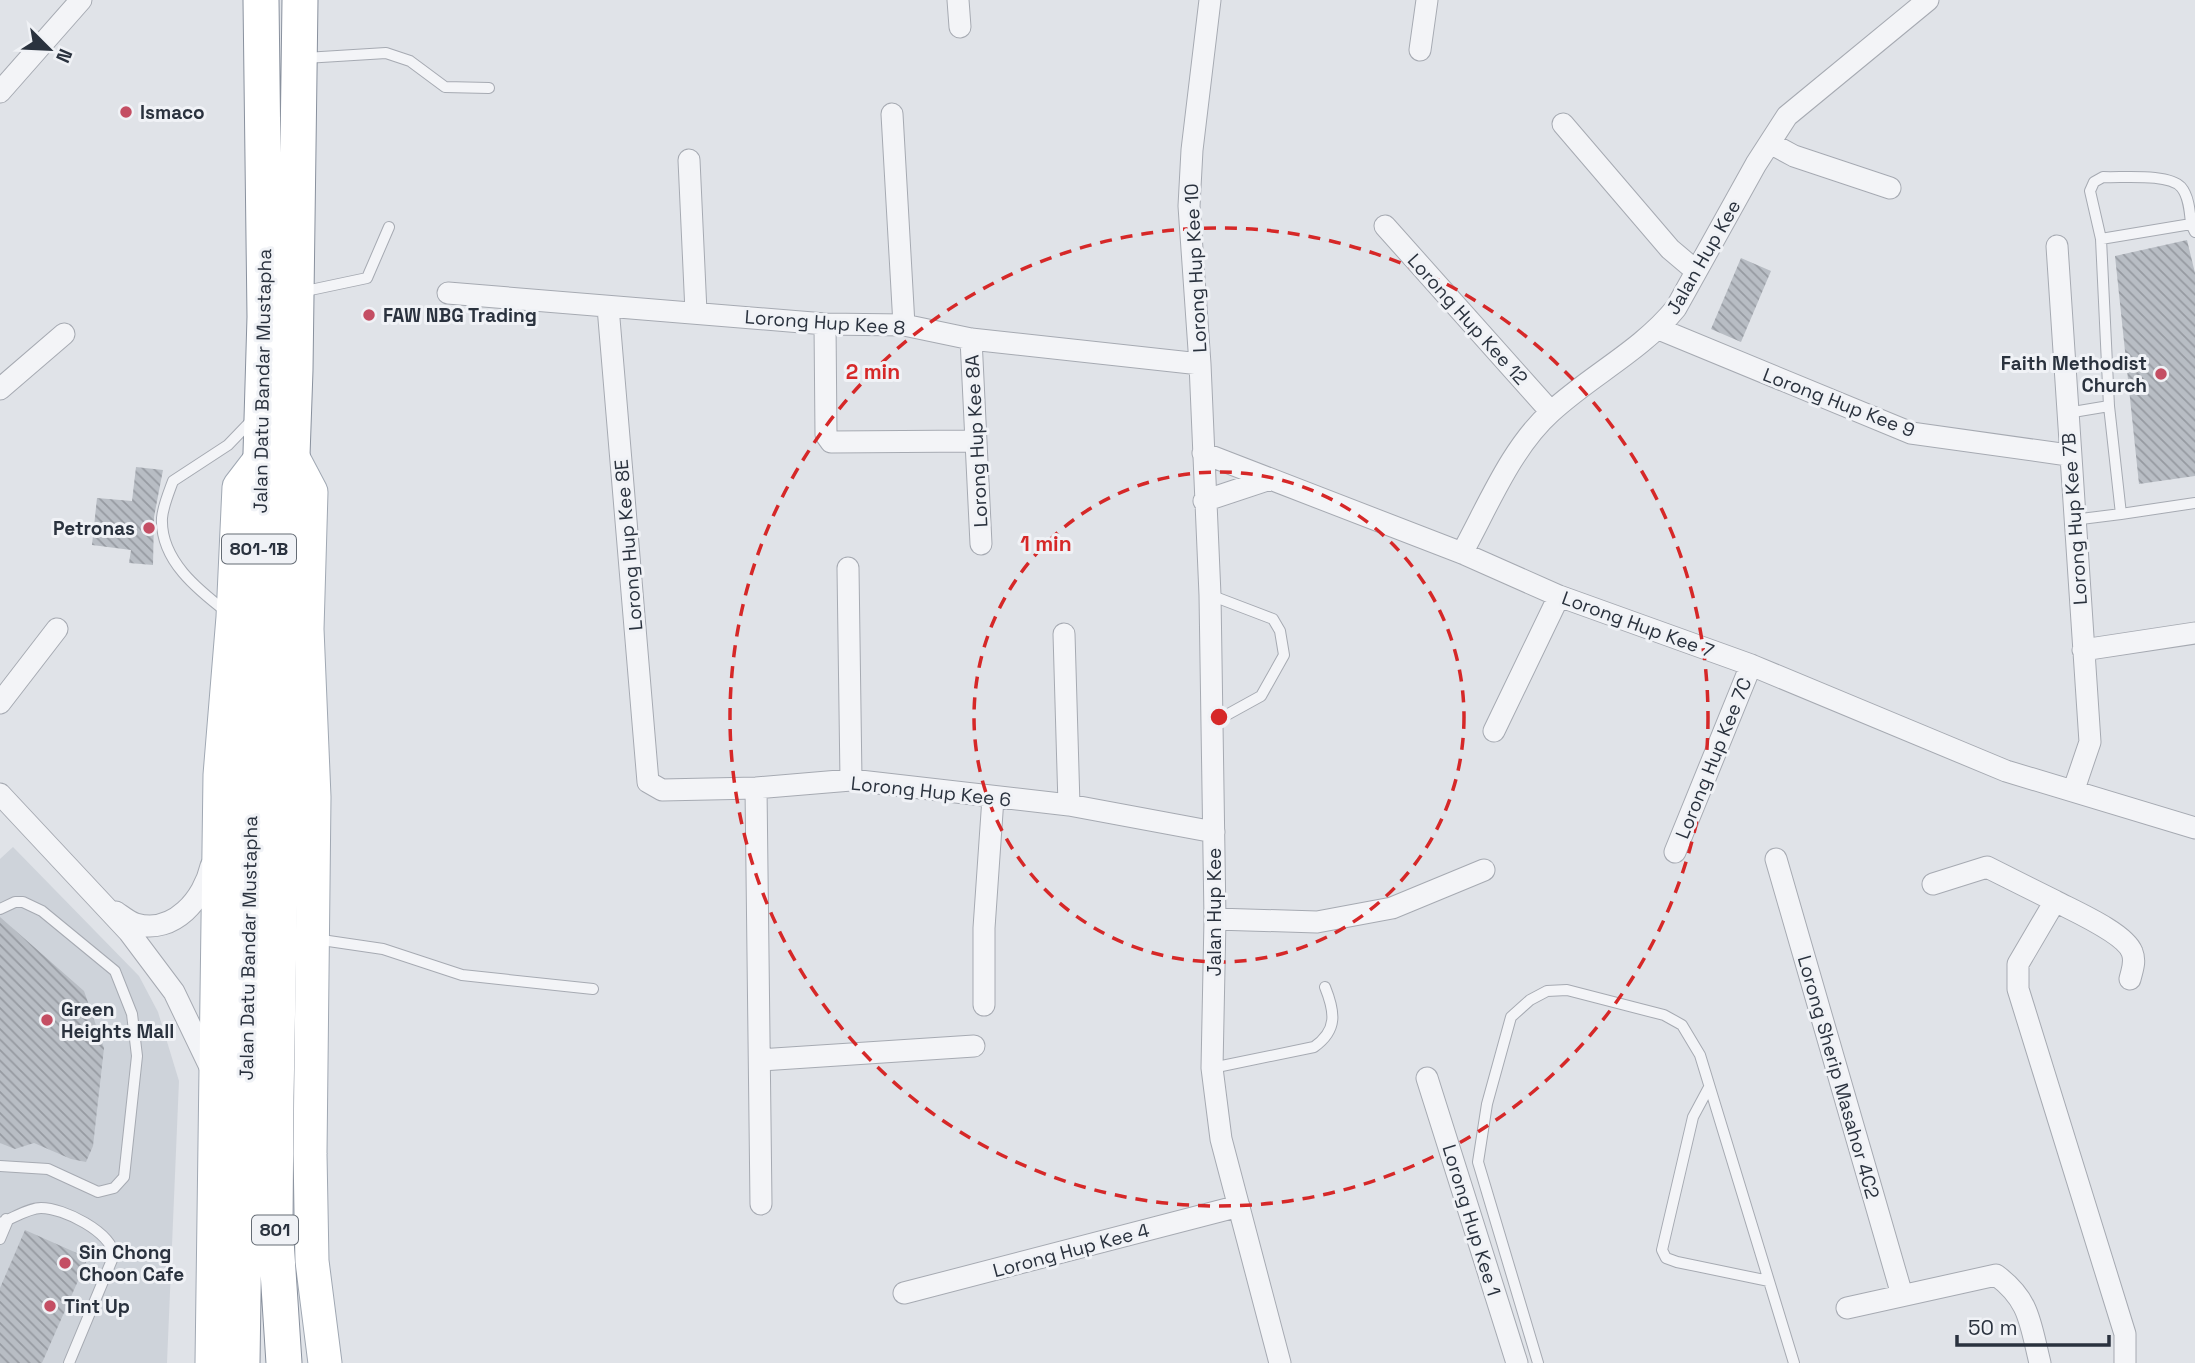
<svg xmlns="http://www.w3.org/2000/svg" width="2195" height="1363" font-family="'Space Grotesk',sans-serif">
	<defs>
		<pattern id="building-back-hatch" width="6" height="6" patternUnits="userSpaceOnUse" patternTransform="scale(1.75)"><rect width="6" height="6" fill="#b8bdc4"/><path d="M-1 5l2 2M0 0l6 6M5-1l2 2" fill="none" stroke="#969aa1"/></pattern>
	</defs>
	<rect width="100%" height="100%" fill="#e0e3e8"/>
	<path fill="#ced3da" d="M13 847 139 976 158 1012 179 1081 167 1363H0V859Z"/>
	<path fill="url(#building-back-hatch)" d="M2187 240 2195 273V476L2139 484 2115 256Z
		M1741 258 1771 271 1741 342 1711 329Z
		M136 467 163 470 154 517 153 565 129 563 131 550 92 545 97 498 132 501Z
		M0 917 84 991 104 1048 93 1146 86 1162 71 1159 34 1143 15 1149 0 1143Z
		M25 1230 88 1258 42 1363H0V1288Z"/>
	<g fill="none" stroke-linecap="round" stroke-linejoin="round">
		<defs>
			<path id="service" d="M305 58 386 53 410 61 445 87 489 88
				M2195 232 2191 224 2101 239 2109 406 2121 514 2195 503
				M2101 239 2090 191 2094 182 2103 177C2122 178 2168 173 2181 187 2189 196 2190 213 2191 224
				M301 292 367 278 389 227
				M2067 413 2109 406
				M2073 520 2121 514
				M1210 595 1273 619 1280 631 1284 655 1261 696 1212 723
				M228 613C198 590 160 560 162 518 163 506 169 492 173 481L228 445 254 418
				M0 909 15 902H23L42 911 115 971 132 1014 137 1056 124 1177 114 1188 98 1192 48 1169 0 1166
				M315 939 383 949 462 975 593 989
				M1212 1068 1314 1047C1338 1030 1335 1012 1325 987
				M1708 1089 1693 1117 1662 1250 1666 1258 1677 1262 1769 1281
				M0 1223C12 1219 28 1208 41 1208 64 1208 111 1232 114 1255L69 1363
				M0 1239 8 1220 6 1219
				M1538 1363 1478 1162 1487 1104 1511 1017 1530 1000 1547 991 1567 990 1664 1015 1682 1025 1700 1055 1794 1363"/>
			<path id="minor" d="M958 0 960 27
				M1210 0 1192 150 1189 206 1200 364 1210 595 1215 919 1212 1068 1221 1139 1280 1363
				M1420 50 1427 0
				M0 92 81 0
				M892 114 904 325
				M1563 124 1670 249 1696 271
				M1770 143 1794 156 1890 188
				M689 160 696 312
				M1385 226 1551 412
				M2057 246 2090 742 2074 789
				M448 293 825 324 904 325 971 339 1200 364
				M608 307 648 782 662 790 756 788 851 780 1069 805 1214 832
				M825 324 826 435 831 442 976 441
				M1659 329 1911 433 2068 455
				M971 339 981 544
				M0 389 64 334
				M1203 453 1462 553 1559 596 1751 665 2006 771 2195 828
				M1204 501 1270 479
				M1462 553C1488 506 1511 448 1551 412 1591 375 1641 351 1676 308L1756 164 1787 116 1928 0
				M848 568 851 780
				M1064 634 1069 805
				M2083 650 2195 633
				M0 703 57 629
				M1494 731 1559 596
				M756 788 761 1204
				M0 794 129 932 174 992 210 1067
				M1675 852 1751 665
				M1776 859 1902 1295
				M1933 884 1987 867 2055 901
				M116 912C122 916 129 922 136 924 174 935 204 898 211 866
				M1215 919 1317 922 1392 908 1484 870
				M984 1005V928L993 798
				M760 1060 974 1046
				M1427 1078 1517 1363
				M904 1293 1239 1206
				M1847 1308 1996 1275C2030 1300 2030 1323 2040 1363
				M2125 1363V1334L2018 989V964L2055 901C2074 911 2125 933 2132 952 2136 962 2132 970 2130 979"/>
			<path id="primary" d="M292 456 311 492 307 629 314 797 310 1154 312 1261 325 1363
				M212 1363 220 775 233 617 239 487 262 457"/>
			<path id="trunk" d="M242 1363 250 827 265 317 261 0
				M284 1363 275 1225 276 1097 283 712 295 370 300 0"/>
		</defs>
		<use href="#service" stroke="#a6aab2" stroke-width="12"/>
		<use href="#minor" stroke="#a6aab2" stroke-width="23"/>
		<use href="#primary" stroke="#a0a8b3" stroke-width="35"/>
		<use href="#trunk" stroke="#89919e" stroke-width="37"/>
		<use href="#service" stroke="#f3f4f7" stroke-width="10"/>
		<use href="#minor" stroke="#f3f4f7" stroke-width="21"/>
		<use href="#primary" stroke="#fff" stroke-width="33"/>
		<use href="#trunk" stroke="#fff" stroke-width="35"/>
	</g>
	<g fill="none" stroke="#d62828" stroke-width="3.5" stroke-dasharray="12 9">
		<circle cx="1219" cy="717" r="245"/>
		<circle cx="1219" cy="717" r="489"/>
	</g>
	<g fill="#c44e63" stroke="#f0f2f6" stroke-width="2.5">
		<circle cx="126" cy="112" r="7"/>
		<circle cx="369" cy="315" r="7"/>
		<circle cx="2161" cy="374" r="7"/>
		<circle cx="149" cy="528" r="7"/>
		<circle cx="47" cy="1020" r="7"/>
		<circle cx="65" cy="1263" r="7"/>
		<circle cx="50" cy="1306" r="7"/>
	</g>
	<g text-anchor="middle" stroke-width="6" stroke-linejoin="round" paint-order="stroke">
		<g fill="#f0f2f6" stroke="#656c75" stroke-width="2">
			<rect x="222" y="534.5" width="74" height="29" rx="5"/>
			<rect x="252" y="1215.5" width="46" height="29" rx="5"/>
		</g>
		<g font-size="18" font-weight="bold" fill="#2a323e">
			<text x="259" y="555">801-1B</text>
			<text x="275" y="1236">801</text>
		</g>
		<g font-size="19" font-weight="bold" fill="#2a323e" stroke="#f0f2f6" text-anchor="start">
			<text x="140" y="119">Ismaco</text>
			<text x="383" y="322">FAW NBG Trading</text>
			<text x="2147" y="370" text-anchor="end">Faith Methodist<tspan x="2147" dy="22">Church</tspan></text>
			<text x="135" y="535" text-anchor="end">Petronas</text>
			<text x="61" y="1016">Green<tspan x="61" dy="22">Heights Mall</tspan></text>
			<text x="79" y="1259">Sin Chong<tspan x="79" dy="22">Choon Cafe</tspan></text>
			<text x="64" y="1313">Tint Up</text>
		</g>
		<g font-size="19" fill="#2a323e" stroke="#f0f2f6">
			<text transform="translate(1703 257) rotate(-60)" y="7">Jalan Hup Kee</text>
			<text transform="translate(1195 268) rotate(-93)" y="7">Lorong Hup Kee 10</text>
			<text transform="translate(1468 319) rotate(48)" y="7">Lorong Hup Kee 12</text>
			<text transform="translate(825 322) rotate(4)" y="7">Lorong Hup Kee 8</text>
			<text transform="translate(262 381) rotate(-89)" y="7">Jalan Datu Bandar Mustapha</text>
			<text transform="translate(1839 402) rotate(21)" y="7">Lorong Hup Kee 9</text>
			<text transform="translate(976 441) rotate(-93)" y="7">Lorong Hup Kee 8A</text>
			<text transform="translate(2074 519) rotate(-94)" y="7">Lorong Hup Kee 7B</text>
			<text transform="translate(628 545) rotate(-95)" y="7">Lorong Hup Kee 8E</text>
			<text transform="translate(1638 624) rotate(20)" y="7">Lorong Hup Kee 7</text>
			<text transform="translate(1713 758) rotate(-68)" y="7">Lorong Hup Kee 7C</text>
			<text transform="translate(931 791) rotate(6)" y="7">Lorong Hup Kee 6</text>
			<text transform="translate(1214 912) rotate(-90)" y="7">Jalan Hup Kee</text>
			<text transform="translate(248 948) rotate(-89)" y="7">Jalan Datu Bandar Mustapha</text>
			<text transform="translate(1839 1077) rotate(74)" y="7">Lorong Sherip Masahor 4C2</text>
			<text transform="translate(1472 1220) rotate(73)" y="7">Lorong Hup Kee 1</text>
			<text transform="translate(1071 1250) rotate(-15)" y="7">Lorong Hup Kee 4</text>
		</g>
	</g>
	<circle cx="1219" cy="717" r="10" fill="#d62828" stroke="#f0f2f6" stroke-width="3.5"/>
	<g font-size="21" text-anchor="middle" font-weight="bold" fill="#d62828" stroke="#f0f2f6" stroke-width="6" stroke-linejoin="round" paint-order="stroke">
		<text x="873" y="379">2 min</text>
		<text x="1046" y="551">1 min</text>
	</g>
	<g transform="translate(49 49) rotate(114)" stroke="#f0f2f6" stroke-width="5" paint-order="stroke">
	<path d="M0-5L12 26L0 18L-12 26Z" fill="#2a323e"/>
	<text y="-10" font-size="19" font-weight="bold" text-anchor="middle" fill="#2a323e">N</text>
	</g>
	<path d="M1957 1335v10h152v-10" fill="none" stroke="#2a323e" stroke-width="3.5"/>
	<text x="1968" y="1335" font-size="21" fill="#2a323e" stroke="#f0f2f6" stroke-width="5" paint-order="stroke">50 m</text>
</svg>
